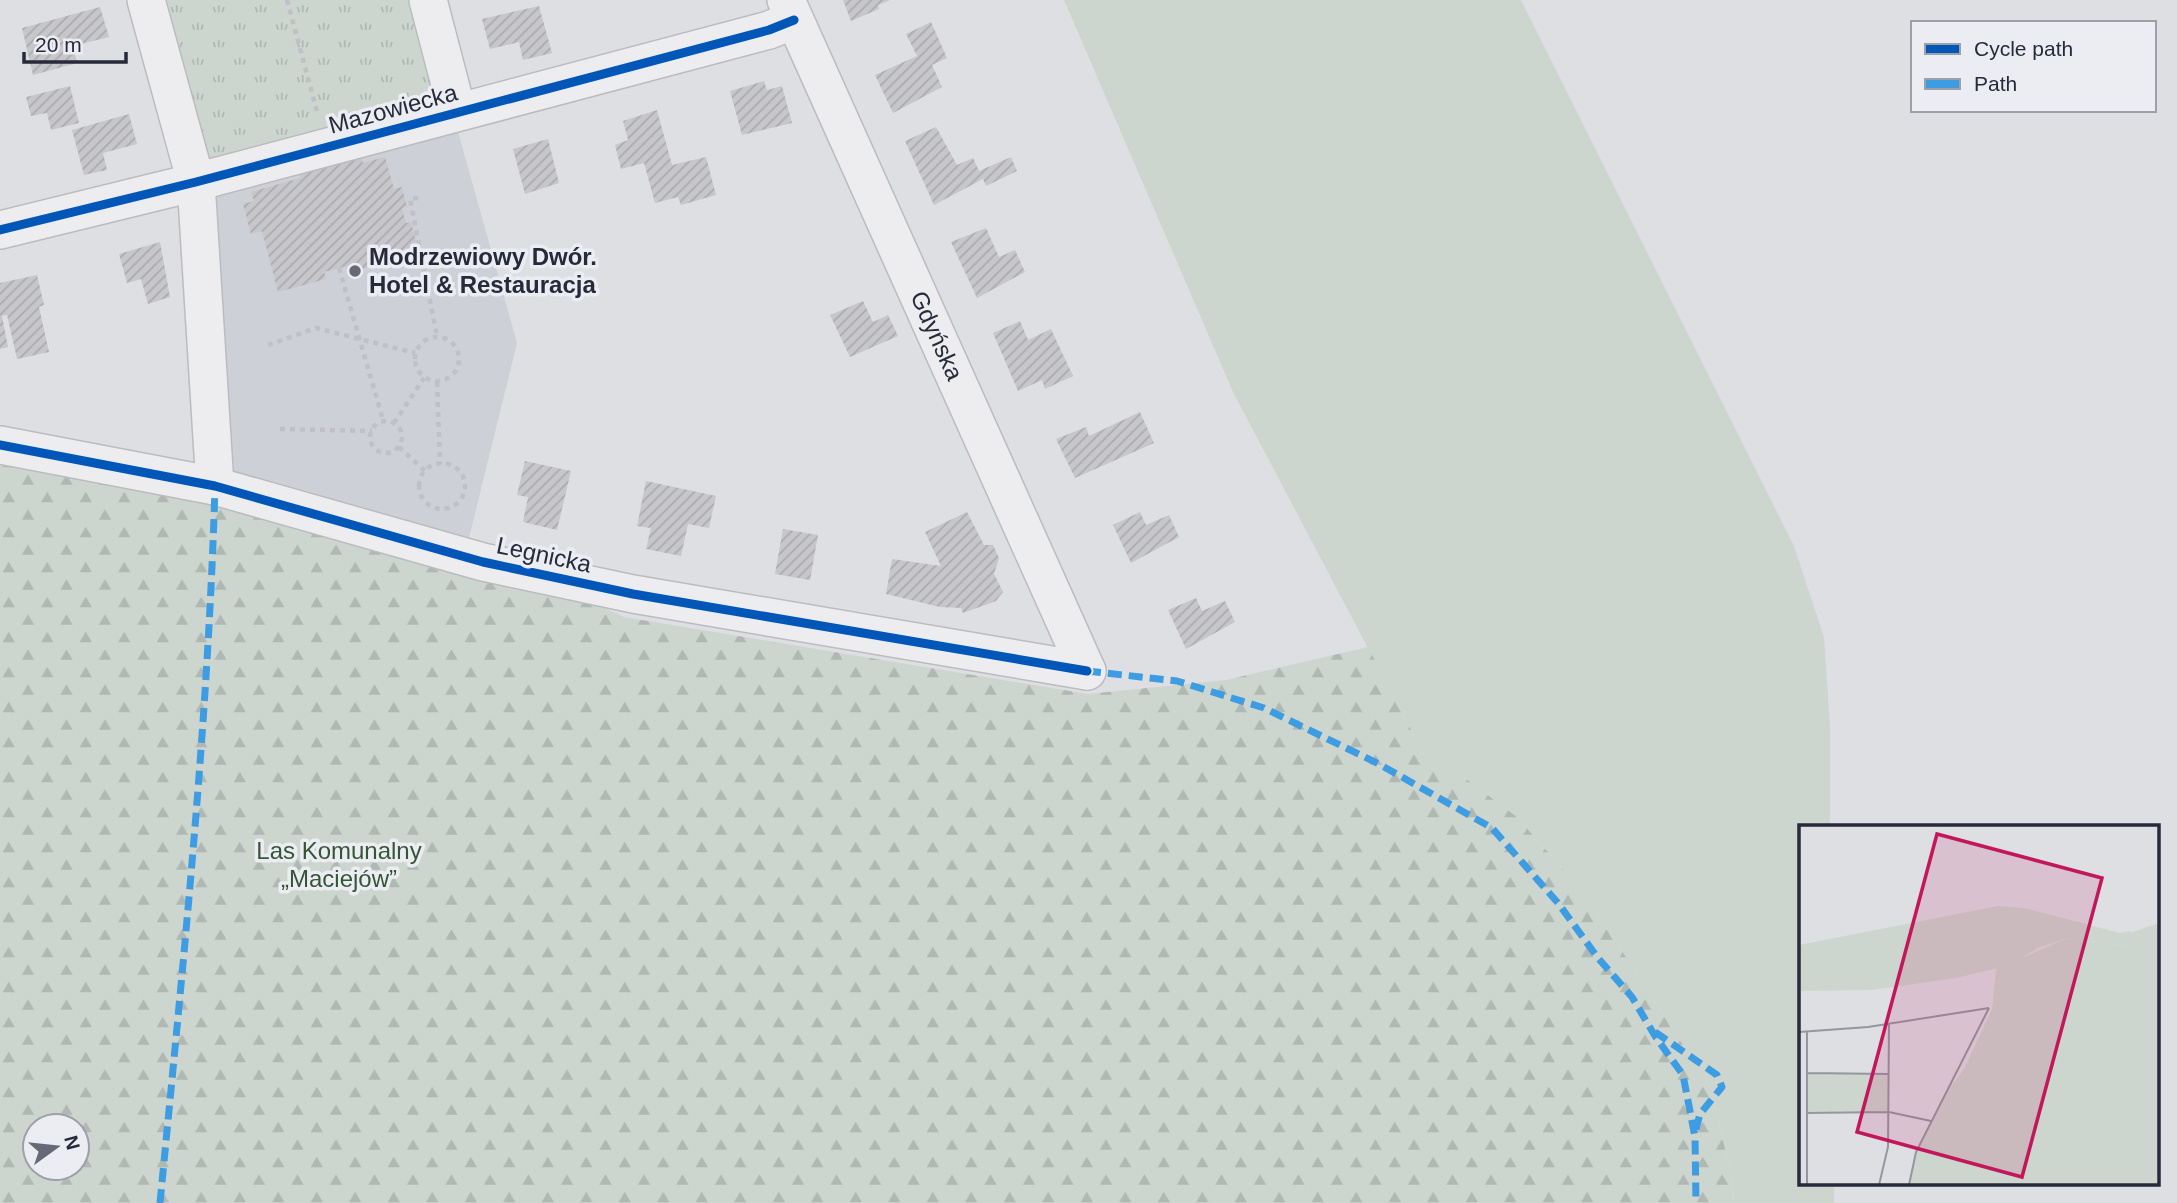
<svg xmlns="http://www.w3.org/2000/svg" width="2177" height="1203" font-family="Arial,sans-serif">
	<defs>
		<pattern id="forest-firs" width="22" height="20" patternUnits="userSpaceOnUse" patternTransform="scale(1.75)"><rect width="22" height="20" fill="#ccd6ce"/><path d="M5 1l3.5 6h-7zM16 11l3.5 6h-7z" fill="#afb8b2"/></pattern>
		<pattern id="park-tufts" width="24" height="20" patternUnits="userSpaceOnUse" patternTransform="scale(1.75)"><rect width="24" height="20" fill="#ccd6ce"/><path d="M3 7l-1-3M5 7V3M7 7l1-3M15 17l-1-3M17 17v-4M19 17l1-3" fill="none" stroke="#afb8b2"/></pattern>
		<pattern id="building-hatch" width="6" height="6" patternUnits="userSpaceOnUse" patternTransform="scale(1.75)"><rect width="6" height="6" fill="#c6c6cb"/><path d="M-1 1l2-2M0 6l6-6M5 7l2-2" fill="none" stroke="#aaaaaf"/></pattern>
	</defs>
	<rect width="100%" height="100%" fill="#dedfe3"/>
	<path fill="#ced0d7" d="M457 128 517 343 467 546 231 486 206 199Z"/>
	<path fill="#ccd6ce" d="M1064 0H1521L1794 546 1824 637 1830 726V827H1801V1184H1834V1203H1734L1732 1176 1709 1085 1585 894 1517 817 1418 743 1233 392Z"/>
	<path fill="url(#forest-firs)" fill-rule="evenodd" d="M0 444 467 546 624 617 1088 694 1226 680 1368 647 1418 743 1517 817 1585 894 1709 1085 1732 1176 1734 1203H0ZM35 1126H77V1168H35Z"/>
	<path fill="url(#park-tufts)" d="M146 0H428L457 111 196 182Z"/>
	<path fill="url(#building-hatch)" d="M843 0H890L878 5 879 9 851 21Z
		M539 6 552 53 523 60 519 42 490 49 482 19Z
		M100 7 109 37 73 46 77 63 33 75 22 28Z
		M931 22 947 58 932 65 942 87 893 113 875 75 917 56 906 34Z
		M764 81 767 90 782 86 792 123 742 135 730 91Z
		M70 86 79 123 51 130 47 113 31 116 26 97Z
		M657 110 672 165 706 157 716 195 681 205 678 197 655 203 644 163 621 169 615 145 628 140 623 121Z
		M129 114 137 144 103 153 107 170 84 175 72 130Z
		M936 127 957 165 973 158 979 171 1011 157 1017 171 986 186 983 179 934 205 905 141Z
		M548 139 559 183 525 194 513 149Z
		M361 156 363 163 385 157 394 189 402 187 407 207 402 208 406 223 411 222 417 246 403 249 406 258 357 270 355 264 324 272 326 279 278 292 262 231 251 234 243 204 254 201 251 192 300 178 299 172Z
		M986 228 999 257 1015 250 1025 272 977 298 951 242Z
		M160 242 170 297 148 304 141 279 127 283 119 254Z
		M37 275 44 305 39 307 49 352 17 359 7 315 2 316 8 347 0 349V283Z
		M863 301 873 322 888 315 898 336 850 357 830 315Z
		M1020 321 1028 340 1051 329 1073 376 1045 389 1042 380 1018 391 993 333Z
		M1140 412 1154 443 1075 478 1056 439 1086 427 1089 436Z
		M525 461 571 471 557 530 523 522 528 497 517 495Z
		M646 481 716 496 709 528 688 524 681 556 646 549 651 528 637 526Z
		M967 512 984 545H993L999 558 994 574 1003 592 996 601 963 613 961 608 940 607 886 594 892 559 941 566 925 532Z
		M1140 512 1146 525 1169 515 1179 537 1131 563 1113 525Z
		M783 529 818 535 810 580 775 574Z
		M1196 598 1202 611 1225 601 1235 622 1186 649 1168 610Z"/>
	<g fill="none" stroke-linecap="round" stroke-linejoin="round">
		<defs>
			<g id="minor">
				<path d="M146 0 196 182 215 486"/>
				<path d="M428 0 457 111"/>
				<path id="s1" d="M786 0 1087 671"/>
				<path d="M0 230 196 182 769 30 794 20"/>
				<path d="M0 445 215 486 483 562 633 594 1087 671"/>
			</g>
		</defs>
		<use href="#minor" stroke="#bbbcc0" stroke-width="40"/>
		<path stroke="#c0c0c6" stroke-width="4.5" stroke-dasharray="5 5" stroke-linecap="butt" d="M287 0 318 115
			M418 198 410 199 437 336
			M339 268 383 420
			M415 359a22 22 0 1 1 44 0a22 22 0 1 1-44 0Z
			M268 345 316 328 415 353
			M437 382 440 464
			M370 437a16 16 0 1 1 32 0a16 16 0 1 1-32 0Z
			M394 423 424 378
			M280 429 372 431
			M399 447 425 471
			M419 486a23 23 0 1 1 46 0a23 23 0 1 1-46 0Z"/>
		<use href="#minor" stroke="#ededf0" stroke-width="37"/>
		<path stroke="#3d9ce2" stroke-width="7" stroke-dasharray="14 7" stroke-linecap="butt" d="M1087 671 1177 681 1264 708 1379 764 1492 828 1558 903 1598 958 1632 997 1655 1036 1683 1075 1695 1137 1696 1203
			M1655 1032 1717 1075 1722 1087 1700 1114 1696 1129
			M160 1203C183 965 208 725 215 486"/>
		<defs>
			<path id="cycleway" d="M0 230 196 182 769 30 794 20
				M0 445 215 486 483 562 633 594 1087 671"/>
		</defs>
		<use href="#cycleway" stroke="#ebedf3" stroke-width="13"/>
		<use href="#cycleway" stroke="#0057b8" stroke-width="9"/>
	</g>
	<circle fill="#676976" stroke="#ebedf3" stroke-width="2.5" cx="355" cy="271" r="7"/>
	<g text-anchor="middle" stroke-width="7" stroke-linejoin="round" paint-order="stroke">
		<g font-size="24" fill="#272a3b" stroke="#ebedf3">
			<text transform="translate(393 109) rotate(-15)" y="8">Mazowiecka</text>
			<text dy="8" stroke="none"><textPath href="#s1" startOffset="368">Gdyńska</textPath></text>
			<text transform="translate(544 555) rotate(12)" y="8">Legnicka</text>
		</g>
		<g font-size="24" font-weight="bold" fill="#272a3b" stroke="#ebedf3" text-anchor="start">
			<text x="369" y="265">Modrzewiowy Dwór.<tspan x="369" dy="28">Hotel &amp; Restauracja</tspan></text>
		</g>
		<g font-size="24" fill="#355636" stroke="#ebedf3">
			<text x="339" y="859">Las Komunalny<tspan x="339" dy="28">„Maciejów”</tspan></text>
		</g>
	</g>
	<g transform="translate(1799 825)">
		<rect width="360" height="360" fill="#dedfe3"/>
		<path d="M199 81 225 83 321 108 332 106 327 121 269 113 239 123 212 140 157 153 73 165 0 166V120Z" fill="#ccd6ce"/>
		<path d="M360 98V360H110L117 327 150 264 165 244 193 184 197 144 269 113 327 121 331 108Z" fill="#ccd6ce"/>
		<path d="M8 248 90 249V287L8 288Z" fill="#ccd6ce"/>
		<path fill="none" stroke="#9597a0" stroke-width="2" d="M0 207 69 202 190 183M8 248 90 249M8 288 90 287 132 296M8 360V206M80 360 89 322 90 199M110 360 117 327 190 183"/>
		<path fill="#c2185b" fill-opacity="0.15" stroke="#c2185b" stroke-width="3.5" d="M138 9 303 53 223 352 58 307Z"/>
		<rect width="360" height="360" fill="none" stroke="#272a3b" stroke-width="3.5"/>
	</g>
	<rect x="1911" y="21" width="245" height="91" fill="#ebedf3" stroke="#9d9fa9" stroke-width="2"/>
	<rect x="1925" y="44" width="35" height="10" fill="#0057b8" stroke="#9d9fa9" stroke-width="2"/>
	<text x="1974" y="56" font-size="21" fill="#272a3b">Cycle path</text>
	<rect x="1925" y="79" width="35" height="10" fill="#3d9ce2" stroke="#9d9fa9" stroke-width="2"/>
	<text x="1974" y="91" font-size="21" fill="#272a3b">Path</text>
	<g transform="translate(56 1147) rotate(75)"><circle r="33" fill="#ebedf3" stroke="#9d9fa9" stroke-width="2"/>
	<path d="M0-5L12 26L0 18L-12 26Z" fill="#676976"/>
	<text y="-10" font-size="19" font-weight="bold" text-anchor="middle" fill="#272a3b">N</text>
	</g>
	<path d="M24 52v10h102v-10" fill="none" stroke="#272a3b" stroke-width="3.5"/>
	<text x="35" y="52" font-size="21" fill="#272a3b" stroke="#ebedf3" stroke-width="5" paint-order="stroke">20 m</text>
</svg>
